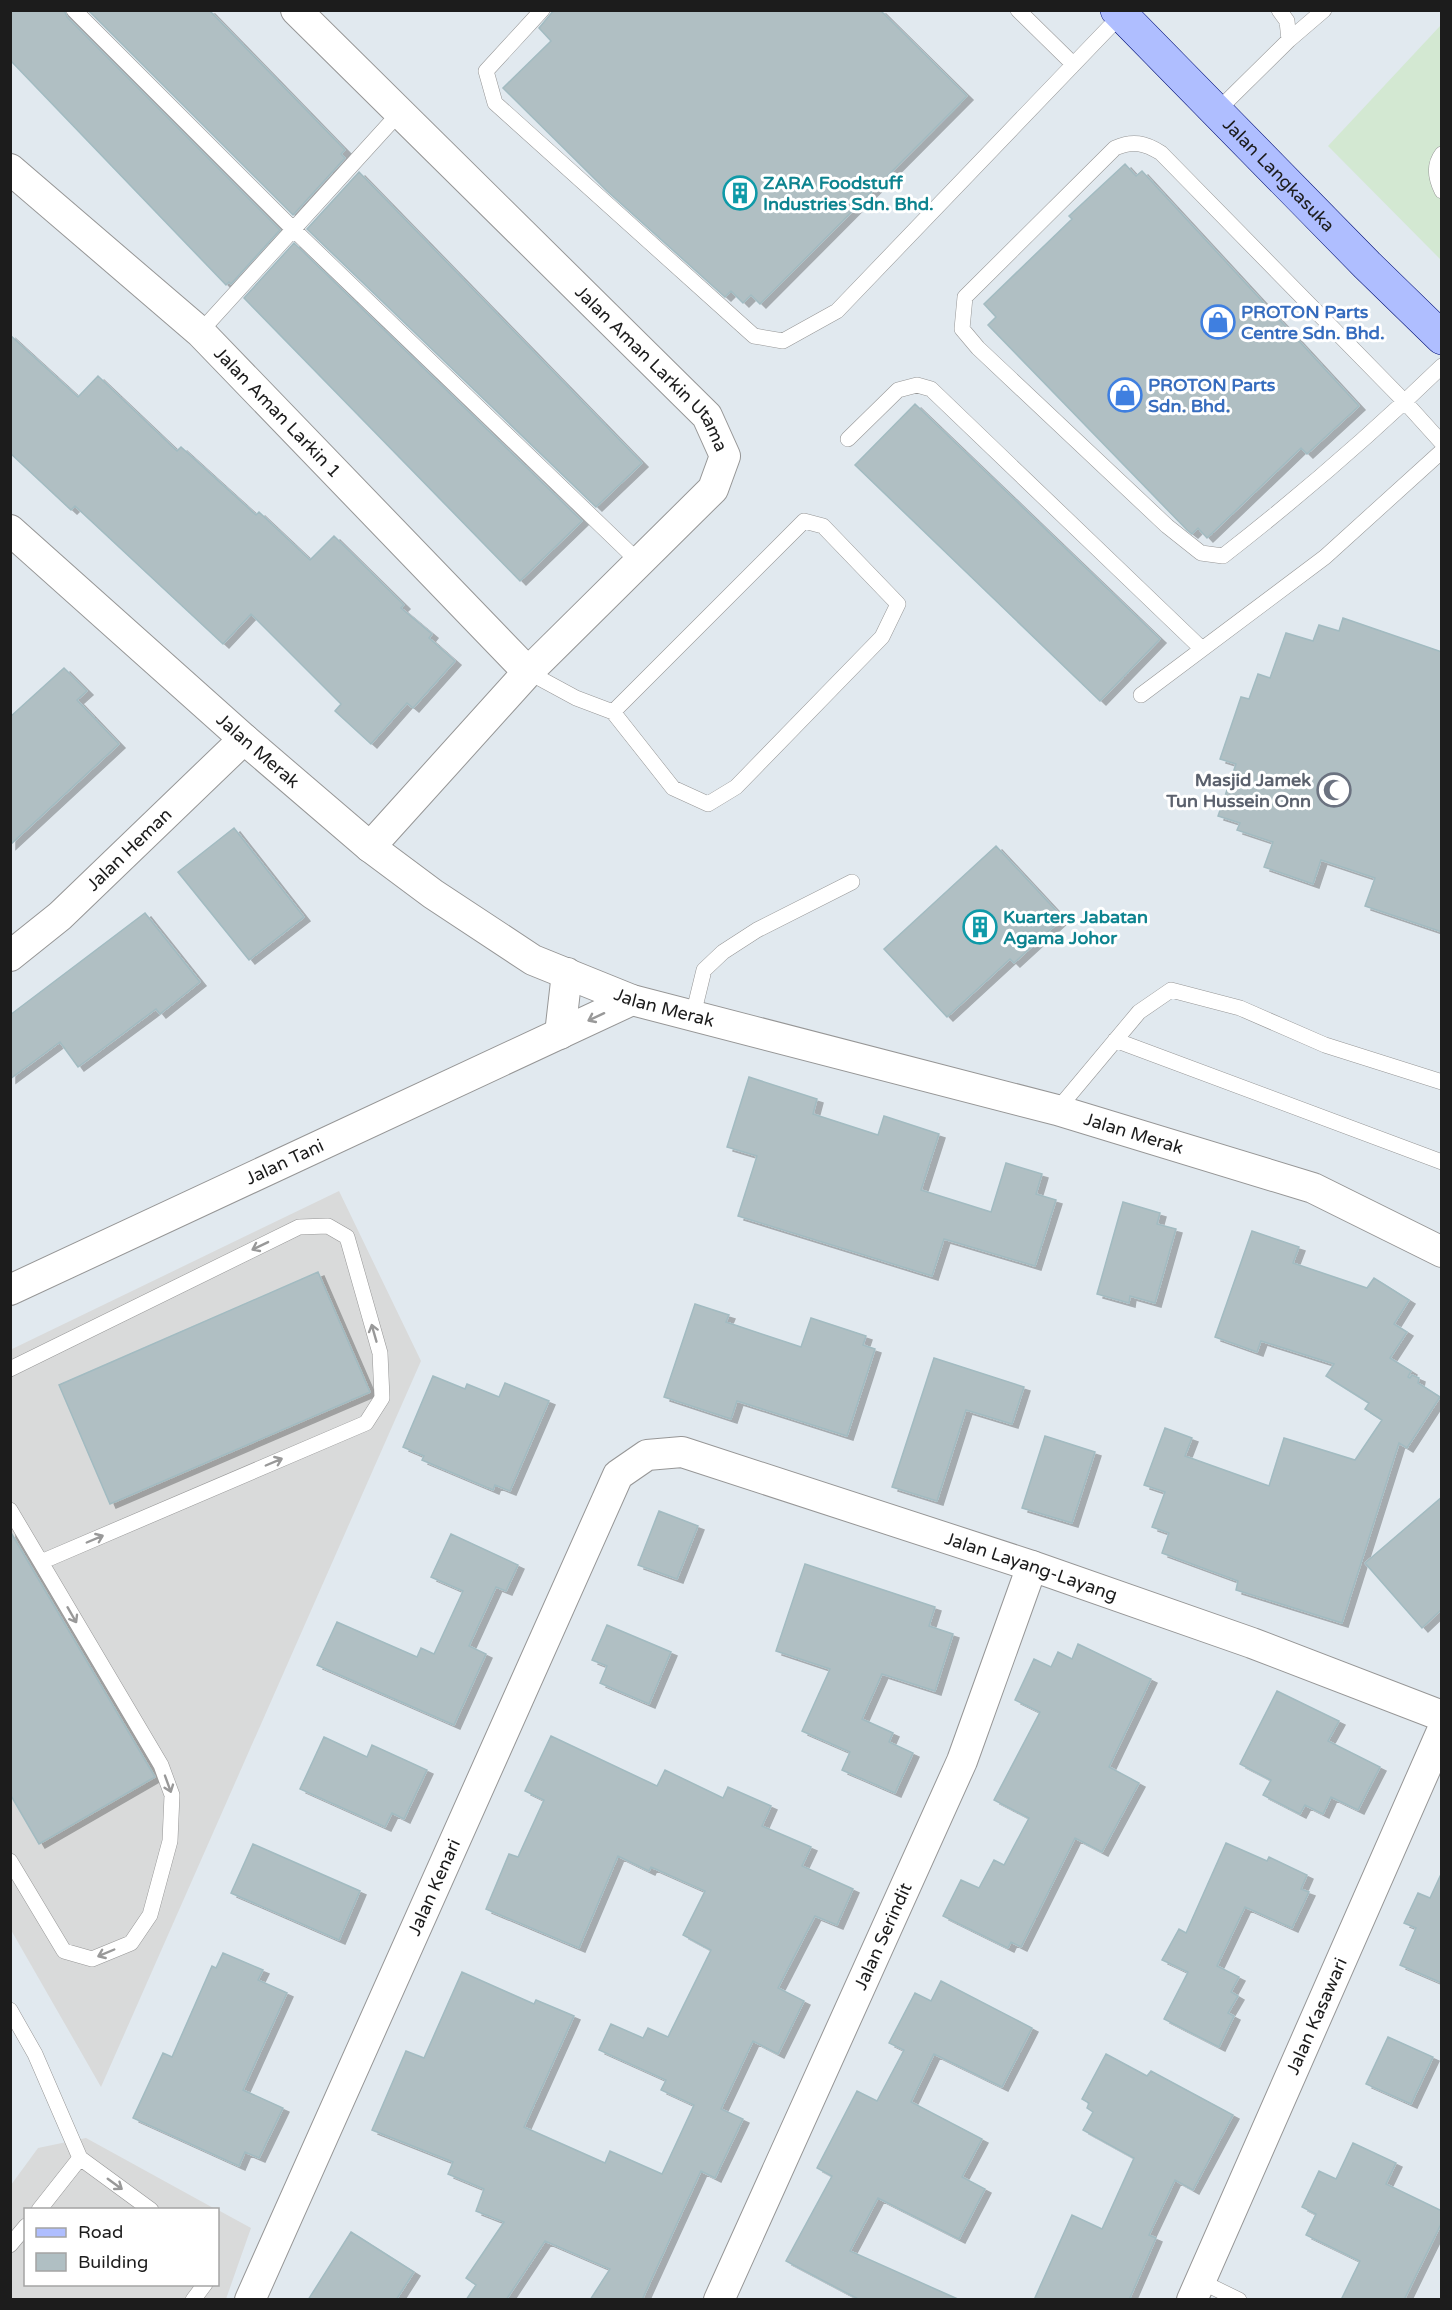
<svg xmlns="http://www.w3.org/2000/svg" width="1452" height="2310" font-family="'Varela Round',sans-serif">
	<defs>
		<filter id="shadow"><feDropShadow dx="6" dy="4" stdDeviation="0" flood-color="#0004"/></filter>
	</defs>
	<rect width="100%" height="100%" fill="#e1e9ef"/>
	<path fill="#d9dada" d="M339 1191 421 1361 101 2087 11 1930 10 1350Z
		M86 2138 217 2210H26V2284H218V2210L251 2228 226 2299 11 2300V2185L38 2148Z"/>
	<path fill="#d3e8d2" d="M1441 25V260L1328 146Z"/>
	<path fill="#b0bfc3" stroke="#a2bbc1" stroke-width="1.5" filter="url(#shadow)" d="M10 10H64L67 17 280 230 231 284 229 282 226 285 10 60Z
		M88 10H209L345 150 341 154 345 158 293 215Z
		M554 10H880L967 96 760 304 751 295 743 303 731 291 725 297 607 191 503 88 551 41 539 28Z
		M1125 164 1136 176 1142 171 1359 406 1307 454 1301 448 1207 538 1198 528 1192 534 1187 530 988 325 996 317 984 304 1072 219 1069 216Z
		M359 172 642 463 596 507 307 229Z
		M294 243 582 521 520 581 244 298Z
		M10 335 78 397 98 376 177 451 181 447 256 515 259 512 310 560 334 536 404 605 401 608 432 634 429 638 455 661 413 708 407 703 371 744 335 711 341 704 251 614 223 644 75 506 71 510 10 453Z
		M915 404 1160 639 1100 701 855 465Z
		M1343 618 1442 652V932L1365 906 1375 878 1321 860 1313 884 1264 867 1273 842 1237 830 1240 823 1218 816 1236 764 1220 759 1241 697 1249 699 1258 674 1270 678 1286 633 1313 641 1319 625 1339 631Z
		M64 668 87 691 77 700 119 744 10 845V717Z
		M234 828 304 917 249 960 178 872Z
		M996 846 1063 918 1014 963 1010 959 947 1017 884 949Z
		M145 913 200 982 160 1014 156 1009 78 1067 60 1042 10 1079V1015Z
		M749 1077 817 1099 813 1114 878 1135 884 1116 939 1134 921 1190 991 1212 1006 1163 1042 1174 1036 1194 1056 1200 1035 1266 944 1239 932 1276 738 1216 757 1156 727 1147Z
		M1123 1202 1160 1213 1157 1224 1176 1229 1155 1303 1130 1296 1129 1303 1097 1294Z
		M1252 1231 1299 1247 1293 1263 1367 1288 1374 1278 1409 1300 1394 1324 1407 1332 1390 1358 1411 1371 1408 1377 1410 1378 1412 1375 1419 1378 1418 1383 1440 1397 1407 1448 1399 1443 1342 1623 1236 1590 1238 1581 1162 1553 1169 1533 1152 1527 1165 1492 1144 1485 1165 1428 1192 1438 1185 1456 1269 1486 1284 1438 1355 1460 1382 1420 1365 1409 1369 1403 1326 1376 1334 1364 1261 1341 1257 1352 1215 1337Z
		M318 1272 370 1392 110 1504 59 1385Z
		M695 1304 729 1315 726 1322 801 1347 811 1318 866 1336 863 1345 875 1349 847 1436 737 1401 731 1419 664 1397Z
		M934 1358 1024 1387 1012 1424 966 1410 937 1501 892 1487Z
		M433 1376 465 1389 467 1384 499 1397 505 1383 549 1401 510 1491 495 1485 493 1490 422 1460 424 1456 403 1447Z
		M1045 1436 1095 1452 1072 1523 1022 1508Z
		M1442 1497V1609L1422 1628 1365 1563Z
		M659 1511 698 1526 677 1579 638 1565Z
		M10 1531 155 1777 39 1844 10 1794Z
		M451 1534 518 1565 506 1591 496 1587 469 1646 486 1654 454 1725 317 1665 337 1622 417 1657 421 1648 434 1654 463 1591 431 1577Z
		M805 1564 935 1607 929 1626 953 1634 935 1691 882 1674 862 1719 893 1733 889 1742 913 1753 895 1793 842 1770 850 1752 802 1731 830 1669 776 1651Z
		M607 1625 671 1652 649 1704 600 1683 607 1666 592 1660Z
		M1078 1644 1151 1679 1109 1767 1139 1783 1102 1852 1075 1838 1021 1947 1011 1942 1008 1948 943 1916 961 1880 979 1888 994 1860 1004 1865 1029 1818 994 1800 1040 1712 1015 1700 1034 1659 1051 1667 1058 1652 1072 1659Z
		M1277 1691 1339 1721 1328 1741 1380 1767 1358 1810 1331 1797 1323 1814 1305 1805 1300 1814 1263 1795 1271 1780 1240 1764Z
		M551 1736 657 1786 665 1770 723 1798 728 1787 771 1806 762 1826 811 1847 802 1866 853 1889 837 1925 815 1916 778 1988 804 2001 778 2054 753 2041 721 2109 743 2119 715 2178 701 2171 642 2300H590L610 2269 545 2241 506 2300H466L476 2285 466 2278 504 2222 476 2211 484 2189 448 2174 453 2162 372 2130 406 2051 424 2058 462 1972 534 2004 536 2000 574 2016 524 2127 605 2163 610 2151 662 2174 694 2105 661 2090 666 2080 599 2050 611 2024 643 2038 648 2028 668 2037 711 1950 683 1935 705 1891 651 1867 649 1871 618 1856 579 1948 486 1909 509 1854 518 1857 544 1800 525 1791Z
		M324 1737 367 1757 372 1745 427 1770 404 1819 392 1813 385 1827 300 1789Z
		M1226 1843 1267 1861 1269 1857 1307 1875 1301 1889 1309 1892 1292 1928 1245 1907 1217 1966 1239 1977 1231 1992 1238 1996 1228 2013 1234 2016 1219 2047 1164 2019 1188 1972 1162 1960 1179 1929 1186 1933Z
		M253 1844 360 1891 339 1940 231 1893Z
		M1442 1872V1983L1400 1965 1416 1928 1404 1923 1418 1893 1430 1898Z
		M223 1953 263 1970 258 1980 287 1993 243 2090 283 2108 259 2158 245 2152 239 2166 133 2118 163 2053 172 2057 212 1966 216 1968Z
		M941 1981 1032 2028 1002 2087 934 2054 911 2102 982 2139 962 2177 985 2189 959 2239 878 2198 850 2251 960 2300H860L786 2261 832 2176 817 2168 857 2091 877 2101 904 2050 889 2043 915 1993 931 2001Z
		M1388 2037 1433 2057 1411 2104 1366 2084Z
		M1106 2054 1147 2076 1151 2071 1233 2115 1193 2190 1175 2180 1149 2235 1156 2238 1129 2300H1034L1072 2215 1102 2229 1134 2158 1083 2130 1093 2112 1087 2108 1089 2103 1082 2099Z
		M1353 2143 1396 2163 1386 2184 1442 2211V2222L1404 2300H1341L1360 2261 1306 2235 1316 2214 1302 2207 1319 2171 1336 2179Z
		M351 2232 414 2272 396 2300H308Z"/>
	<g fill="none" stroke-linecap="round" stroke-linejoin="round">
		<defs>
			<path id="lane" d="M74 10 293 229 640 563
				M542 10 486 71 495 103 754 336 783 341 837 311 1121 15
				M1018 10 1073 64
				M1289 40 1324 10
				M1216 112 1289 40 1287 21 1279 10
				M1442 154C1433 166 1436 179 1442 191
				M200 332 401 111
				M1442 366C1372 434 1300 496 1223 556L1201 553 1167 526 978 348 962 329 965 297 1115 148C1133 140 1145 143 1161 153L1405 402 1442 443
				M848 439 898 390 917 385 931 389 1202 649
				M528 672 576 698 613 712 804 521 823 526 898 604 882 637 736 787 708 804 673 788 613 712
				M1141 695 1325 557 1442 451
				M693 1015 704 970 723 952 757 930 852 882
				M1115 1040 1442 1162
				M1057 1110 1139 1012 1171 990 1240 1008 1325 1045 1442 1082
				M10 1369 299 1227 328 1226 347 1237 380 1353 382 1398 366 1423 41 1562
				M10 1510 161 1765 172 1795 170 1841 150 1915 131 1943 92 1959 64 1951 10 1861
				M10 2010 35 2054 80 2158 151 2210
				M39 2210 80 2158
				M10 2245 26 2226
				M1200 2281 1239 2300
				M193 2300 205 2284"/>
			<g id="street">
				<path id="s1" d="M296 10 707 416 725 456 713 489 528 672 370 847"/>
				<path id="s2" d="M10 169 200 332 528 672"/>
				<path id="s3" d="M10 530 244 739 370 847 433 894 533 960 632 1000 1057 1110 1313 1188 1442 1252"/>
				<path id="s4" d="M10 956 60 916 244 739"/>
				<path d="M560 1034 567 973"/>
				<path id="s5" d="M10 1290 632 1000"/>
				<path id="s6" d="M250 2300 618 1475 647 1455 682 1452 1032 1566 1252 1643 1442 1716"/>
				<path id="s7" d="M719 2300 962 1761 1032 1566"/>
				<path id="s8" d="M1192 2300 1442 1731"/>
			</g>
			<g id="secondary">
				<path id="s9" d="M1117 10 1367 265 1442 338"/>
			</g>
		</defs>
		<use href="#lane" stroke="#969696" stroke-width="16"/>
		<use href="#street" stroke="#969696" stroke-width="32"/>
		<use href="#secondary" stroke="#000f77" stroke-width="34"/>
		<use href="#lane" stroke="#fff" stroke-width="15"/>
		<use href="#street" stroke="#fff" stroke-width="30"/>
		<use href="#secondary" stroke="#afbeff" stroke-width="33"/>
	</g>
	<defs><path id="oneway-shaft" d="M-6 0H5M1.5-3L5.5 0L1.5 3" fill="none" stroke-width="1.6" stroke-linecap="round" stroke-linejoin="round" transform="scale(1.5)"/></defs>
	<g stroke="#999">
		<use href="#oneway-shaft" transform="translate(596 1017) rotate(155)"/>
		<use href="#oneway-shaft" transform="translate(260 1246) rotate(154)"/>
		<use href="#oneway-shaft" transform="translate(374 1333) rotate(-106)"/>
		<use href="#oneway-shaft" transform="translate(274 1462) rotate(-23)"/>
		<use href="#oneway-shaft" transform="translate(95 1539) rotate(-23)"/>
		<use href="#oneway-shaft" transform="translate(72 1615) rotate(60)"/>
		<use href="#oneway-shaft" transform="translate(168 1784) rotate(70)"/>
		<use href="#oneway-shaft" transform="translate(106 1953) rotate(157)"/>
		<use href="#oneway-shaft" transform="translate(115 2184) rotate(36)"/>
	</g>
	<defs>
		<symbol id="building-ring" viewBox="-11 -11 22 22"><circle r="9.5" fill="#fff" stroke="#0f9aa8" stroke-width="1.5"/><path d="M-4-6H4V6H1V3H-1V6H-4ZM-2.5-4.3h1.7v1.8h-1.7ZM.8-4.3h1.7v1.8H.8ZM-2.5-1h1.7V.8h-1.7ZM.8-1h1.7V.8H.8Z" fill="#0f9aa8"/></symbol>
		<symbol id="shop-ring" viewBox="-11 -11 22 22"><circle r="9.5" fill="#fff" stroke="#3f7fe0" stroke-width="1.5"/><path d="M-5-2.5h2.3a2.7 3.5 0 0 1 5.4 0H5L5.5 6h-11ZM-1.5-2.5h3a1.5 2.3 0 0 0-3 0Z" fill="#3f7fe0"/></symbol>
		<symbol id="mosque-ring" viewBox="-11 -11 22 22"><circle r="9.5" fill="#fff" stroke="#6b7280" stroke-width="1.5"/><path d="M3.5-4.9A6 6 0 1 0 3.5 4.9A5 5 0 1 1 3.5-4.9Z" fill="#6b7280"/></symbol>
	</defs>
	<g fill-rule="evenodd">
		<use href="#building-ring" x="721" y="174" width="38" height="38"/>
		<use href="#shop-ring" x="1199" y="303" width="38" height="38"/>
		<use href="#shop-ring" x="1106" y="376" width="38" height="38"/>
		<use href="#mosque-ring" x="1315" y="771" width="38" height="38"/>
		<use href="#building-ring" x="961" y="908" width="38" height="38"/>
	</g>
	<g text-anchor="middle" stroke-width="6" stroke-linejoin="round" paint-order="stroke">
		<g font-size="18" fill="#1c1c1c" stroke="#fff">
			<text dy="6" stroke="none"><textPath href="#s9" startOffset="231">Jalan Langkasuka</textPath></text>
			<text dy="6" stroke="none"><textPath href="#s1" startOffset="506">Jalan Aman Larkin Utama</textPath></text>
			<text dy="6" stroke="none"><textPath href="#s2" startOffset="362">Jalan Aman Larkin 1</textPath></text>
			<text dy="6" stroke="none"><textPath href="#s3" startOffset="332">Jalan Merak</textPath></text>
			<text dy="6" stroke="none"><textPath href="#s4" startOffset="160">Jalan Heman</textPath></text>
			<text dy="6" stroke="none"><textPath href="#s3" startOffset="818">Jalan Merak</textPath></text>
			<text dy="6" stroke="none"><textPath href="#s3" startOffset="1304">Jalan Merak</textPath></text>
			<text dy="6" stroke="none"><textPath href="#s5" startOffset="303">Jalan Tani</textPath></text>
			<text dy="6" stroke="none"><textPath href="#s6" startOffset="1341">Jalan Layang-Layang</textPath></text>
			<text dy="6" stroke="none"><textPath href="#s6" startOffset="452">Jalan Kenari</textPath></text>
			<text dy="6" stroke="none"><textPath href="#s7" startOffset="399">Jalan Serindit</textPath></text>
			<text dy="6" stroke="none"><textPath href="#s8" startOffset="310">Jalan Kasawari</textPath></text>
		</g>
		<g font-size="18" font-weight="bold" fill="#0d838f" stroke="#fff" text-anchor="start">
			<text x="763" y="189">ZARA Foodstuff<tspan x="763" dy="21">Industries Sdn. Bhd.</tspan></text>
			<text x="1003" y="923">Kuarters Jabatan<tspan x="1003" dy="21">Agama Johor</tspan></text>
		</g>
		<g font-size="18" font-weight="bold" fill="#366cbe" stroke="#fff" text-anchor="start">
			<text x="1241" y="318">PROTON Parts<tspan x="1241" dy="21">Centre Sdn. Bhd.</tspan></text>
			<text x="1148" y="391">PROTON Parts<tspan x="1148" dy="21">Sdn. Bhd.</tspan></text>
		</g>
		<g font-size="18" font-weight="bold" fill="#5b616d" stroke="#fff" text-anchor="end">
			<text x="1311" y="786">Masjid Jamek<tspan x="1311" dy="21">Tun Hussein Onn</tspan></text>
		</g>
	</g>
	<rect width="1452" height="2310" fill="none" stroke="#1c1c1c" stroke-width="24"/>
	<rect x="24" y="2208" width="195" height="78" fill="#ffffff" stroke="#a4a4a4" stroke-width="1.5"/>
	<rect x="36" y="2228" width="30" height="9" fill="#afbeff" stroke="#a4a4a4" stroke-width="1.5"/>
	<text x="78" y="2238" font-size="18" fill="#1c1c1c">Road</text>
	<rect x="36" y="2253" width="30" height="18" fill="#b0bfc3" stroke="#a4a4a4" stroke-width="1.5"/>
	<text x="78" y="2268" font-size="18" fill="#1c1c1c">Building</text>
</svg>
